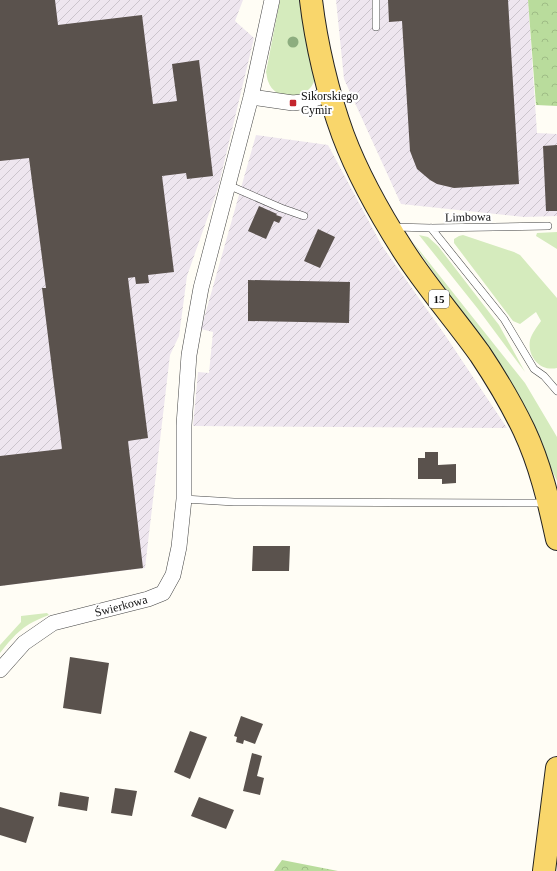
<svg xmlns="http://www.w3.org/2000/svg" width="557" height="871" font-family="Georgia,serif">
	<defs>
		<pattern id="industrial-furrows" width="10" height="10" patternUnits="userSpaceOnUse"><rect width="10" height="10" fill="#eee6ef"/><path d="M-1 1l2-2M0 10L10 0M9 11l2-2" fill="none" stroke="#cbc4cc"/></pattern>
		<pattern id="forest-crowns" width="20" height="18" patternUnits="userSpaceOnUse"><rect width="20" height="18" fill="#b9dc9c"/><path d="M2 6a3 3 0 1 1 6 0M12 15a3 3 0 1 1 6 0" fill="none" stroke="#9ebc85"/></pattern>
	</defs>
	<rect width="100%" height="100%" fill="#fffdf5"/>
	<path fill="url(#industrial-furrows)" d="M0 0H243L235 21 254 38 218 188 187 276 179 336 170 355 145 568 0 586Z
		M336 0H528L537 133 557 134V216L524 217 401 204 344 79Z
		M256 135 328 145 382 246 445 335 507 428 193 426 198 372 209 373 213 332 201 329Z"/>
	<path fill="#d5ebbd" d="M280 0H299C302 19 306 36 310 54 312 61 316 69 315 76 314 99 276 105 268 81 267 79 267 75 266 72Z
		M557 232V249L536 236 537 233Z
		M419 235 428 237 438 246 499 325 525 372 478 309Z
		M463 235 514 252 520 255 557 298V368C540 372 527 356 530 340 532 333 537 327 541 321L536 312 520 324 513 321 454 243V239L459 236Z
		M412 241 525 383 557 437V481L531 426 504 376Z
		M47 613 49 615C24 624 16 633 0 653V645L21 622V616Z"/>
	<path fill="url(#forest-crowns)" d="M528 0H557V106L536 105Z
		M282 860 338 871H274Z"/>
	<path fill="#5a524d" d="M0 0H55L58 25 142 15 153 104 177 101 172 64 199 60 213 176 187 179 186 173 162 176 174 272 148 275 149 283 136 284 135 277 128 278 148 438 128 441 143 568 0 586V456L62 449 42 288H46L29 158 0 161Z
		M388 0H508L519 184 454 188 437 184 430 180 417 169 410 151 402 21 389 22Z
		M557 145V211H546L543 146Z
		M259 206 277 214 276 215 282 217 279 223 274 221 266 239 248 231Z
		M318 229 335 237 320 268 304 261Z
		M248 280 350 282 349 323 248 321Z
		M425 452H438V465L456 464V483L442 484V479H418V458H425Z
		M253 546H290L289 571H252Z
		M70 657 109 663 101 714 63 708Z
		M241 716 263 724 255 744 244 740 243 744 236 742 237 737 234 736Z
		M190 731 207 737 190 779 174 772Z
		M252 753 262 756 257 776 264 778 260 795 243 791Z
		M115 788 137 791 132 816 111 813Z
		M60 792 89 797 87 811 58 806Z
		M199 797 234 810 226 829 191 816Z
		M0 807 34 817 26 843 0 835Z"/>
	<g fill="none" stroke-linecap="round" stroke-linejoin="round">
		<defs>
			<path id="lane" d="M376 0V27
				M228 185 281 208 304 216
				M394 227 431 228 548 226
				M431 228 504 319 534 369 544 376 557 391
				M184 499 234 502 546 503"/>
			<path id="street" d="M251 97 293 103 309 101 331 93
				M0 670 24 643 53 623 148 599 163 593 173 575 179 547 184 499V425L189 355 201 288 251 97 272 0"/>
			<path id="primary" d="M311 0C316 43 328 94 343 135 358 175 380 214 403 250 426 286 455 319 480 354 496 378 511 403 524 430 540 464 549 502 557 539
				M544 871 557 768"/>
		</defs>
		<use href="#lane" stroke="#444" stroke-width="8"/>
		<use href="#street" stroke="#444" stroke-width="16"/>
		<use href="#primary" stroke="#222" stroke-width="24"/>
		<use href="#lane" stroke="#fff" stroke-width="7"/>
		<use href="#street" stroke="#fff" stroke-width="15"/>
		<use href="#primary" stroke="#f9d66b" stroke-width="22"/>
	</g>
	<circle fill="#8dad7f" cx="293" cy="42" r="5.5"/>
	<rect fill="#c4262e" stroke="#fff" stroke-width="1.5" x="289" y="99" width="8" height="8" rx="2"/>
	<g text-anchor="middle" stroke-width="4" stroke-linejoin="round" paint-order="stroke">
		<rect fill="#fff" stroke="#585858" stroke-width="1" x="429" y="290" width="20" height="18" rx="3"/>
		<g font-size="11" font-weight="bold" fill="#111">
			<text x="439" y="303">15</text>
		</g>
		<g font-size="12" fill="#111" stroke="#fff" text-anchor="start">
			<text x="301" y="100">Sikorskiego<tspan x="301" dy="14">Cymir</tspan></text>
		</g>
		<g font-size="12" fill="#111" stroke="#fff">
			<text transform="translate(468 217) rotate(-1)" y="4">Limbowa</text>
			<text transform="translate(121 606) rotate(-15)" y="4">Świerkowa</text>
		</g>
	</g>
</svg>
